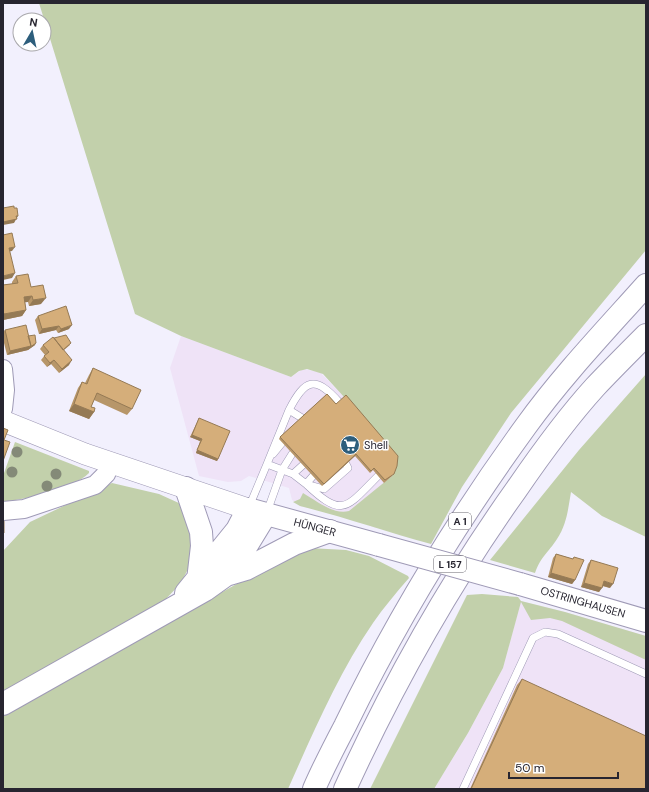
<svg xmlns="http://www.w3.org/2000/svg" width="649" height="792" font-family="'DM Sans',sans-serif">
	<rect width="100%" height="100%" fill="#f2f0fd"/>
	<path fill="#efe3f7" d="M181 336 291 377 303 369 320 372 344 397 416 463 376 528 347 517 300 506 292 500 289 488 249 476 241 481 228 482 199 476 170 368Z
		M521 601 565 612 646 636V789H434L468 733 503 668Z"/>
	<path fill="#c2d0ab" d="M39 3H646V250L511 413 462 487 431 544C387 532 344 517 300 506L293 502 300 499 303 493C317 501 333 515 349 511L392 476 396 468 344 397 323 374 307 369 299 371 291 377 181 336 135 314Z
		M646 374V537L602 516 571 492C568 509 567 524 557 539 548 553 541 556 535 573L490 560 579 450Z
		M15 442 89 471V473C73 489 26 499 3 502V476Z
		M112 483 159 494 181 504 193 530 190 565 181 583 164 601 3 693V551L30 522Z
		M309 548 346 550 369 556 408 576 409 578C396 593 384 607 373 623 338 674 313 733 288 789H3V716L270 565Z
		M482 594 518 597 521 601 565 612 646 636V660L562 621 550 618 531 620 521 602 503 668 468 733 434 789H370L467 595Z"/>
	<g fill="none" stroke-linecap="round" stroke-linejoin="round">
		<defs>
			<path id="service" d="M289 410C305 379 315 375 339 402
				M302 418 289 410 267 464 293 474 306 484 324 489 348 468 346 464
				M273 454 282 443
				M293 474 303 465
				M313 476 306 484C343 519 346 508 378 476
				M249 507 267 464
				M267 512 282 470 292 454
				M463 789 533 638 545 632 558 634 646 674"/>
			<path id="tertiary" d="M3 369 5 390 3 409
				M3 511 24 509 95 485 106 474 111 463"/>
			<path id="secondary" d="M3 421 85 454 248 509"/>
			<path id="primary" d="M248 509 379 545
				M520 584 646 621"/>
			<path id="motorway" d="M186 488 201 532 202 546 198 580
				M226 575 246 569 294 544 330 531
				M186 593 237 530 248 509
				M3 704 205 590 226 575 238 560 266 514
				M314 789C323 768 334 747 345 726 396 621 457 521 526 426 562 376 605 331 646 285
				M345 789C393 684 449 584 516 490 540 455 566 419 595 387 612 369 629 352 646 335"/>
		</defs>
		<use href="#service" stroke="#9f9ab6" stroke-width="8"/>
		<use href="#tertiary" stroke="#9f9ab6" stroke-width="20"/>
		<use href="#secondary" stroke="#9f9ab6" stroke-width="22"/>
		<use href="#primary" stroke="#9f9ab6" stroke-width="24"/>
		<use href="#motorway" stroke="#9f9ab6" stroke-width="24"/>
		<use href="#service" stroke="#fff" stroke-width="7"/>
		<use href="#tertiary" stroke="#fff" stroke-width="18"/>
		<use href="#secondary" stroke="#fff" stroke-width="21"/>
		<use href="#primary" stroke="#fff" stroke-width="22"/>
		<use href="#motorway" stroke="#fff" stroke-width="22"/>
		<defs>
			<path id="primary-bridge" d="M379 545 520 584"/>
		</defs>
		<use href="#primary-bridge" stroke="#9f9ab6" stroke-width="24" stroke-linecap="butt"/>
		<use href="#primary-bridge" stroke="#fff" stroke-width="22"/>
	</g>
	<g fill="#848a78">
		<circle cx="17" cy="452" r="5.5"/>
		<circle cx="12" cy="472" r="5.5"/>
		<circle cx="56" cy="474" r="5.5"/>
		<circle cx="47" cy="486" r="5.5"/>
	</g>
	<path fill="#b79669" d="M16 276 31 287 41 304 29 306 28 302H25L26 310 22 316 3 320V285L12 284V282Z
		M38 316 69 329 58 333 56 330 39 334 35 320Z
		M5 330 28 336 35 345 28 350 7 355 3 339V333Z
		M54 338 70 345 64 350 69 365 59 373 51 364 47 367 41 360 45 355 40 349 43 345Z
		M93 368 132 409 127 415 94 400 91 407 94 412 89 419 69 411 78 388 82 382 85 383 89 375Z
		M327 394 392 476 384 483 373 470 370 473 355 456 322 486 279 439 280 437Z
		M199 418 218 459 217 461 196 453 200 441 190 437Z
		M556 554 573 559 574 557 575 580 572 584 548 577 553 558Z
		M591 560 610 588 602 586 599 592 581 587 588 564Z
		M522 679 646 789H470L517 685Z"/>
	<path fill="#957a55" d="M16 216H18L14 223 3 225V222Z
		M15 247 12 251 6 252 9 248Z
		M15 273 12 278 3 280V276Z
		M32 296 28 302 19 303 24 297Z
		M46 298 41 304 29 306 33 300Z
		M26 310 22 316 3 320V315L4 314Z
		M72 325 69 329 58 333 61 329Z
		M59 326 56 330 39 334 42 329Z
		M36 343 35 345 28 350 29 348Z
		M31 346 28 350 7 355 10 351Z
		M54 360 51 364 47 367 50 363Z
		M72 360 69 365 59 373 62 369Z
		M74 404 94 412 89 419 69 411Z
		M192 435 202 439 200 441 190 437Z
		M197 450 218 459 217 461 196 453Z
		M356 454 355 456 322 486 324 484Z
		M551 573 575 580 572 584 548 577Z
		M604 581 613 584 610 588 601 585Z
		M584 583 602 588 599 592 581 587Z"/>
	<path fill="#d5ae7a" stroke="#957a55" d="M14 206V208H17L18 216H16L17 219 3 222V208Z
		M12 233 15 247 9 248 15 273 3 276V235Z
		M28 274 31 287 43 285 46 298 33 300 32 296 24 297 26 310 4 314 3 311V285L18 283 16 276Z
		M66 306 72 325 61 329 59 326 42 329 38 316Z
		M26 325 31 346 10 351 5 330Z
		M35 335 36 343 29 348 31 346 28 336Z
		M66 335 71 343 63 350 54 338Z
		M53 337 72 360 62 369 54 360 50 363 44 356 49 352 43 345Z
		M93 368 141 390 132 409 97 393 91 407 95 408 94 412 74 404 82 382 87 384Z
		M327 394 336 404 346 395 398 456 397 466 394 474 385 480 374 468 371 471 356 454 324 484 280 437Z
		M199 418 230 431 218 459 197 450 202 439 192 435Z
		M3 428 8 430 4 440 10 442 3 461Z
		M3 521H4V533L3 534Z
		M556 554 573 559 574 557 584 560 575 580 551 573Z
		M591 560 618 568 613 584 604 581 602 588 584 583Z
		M522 679 646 736V789H471Z"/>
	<defs>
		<symbol id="supermarket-disc" viewBox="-11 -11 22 22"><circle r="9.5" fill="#2d5e7c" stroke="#fff"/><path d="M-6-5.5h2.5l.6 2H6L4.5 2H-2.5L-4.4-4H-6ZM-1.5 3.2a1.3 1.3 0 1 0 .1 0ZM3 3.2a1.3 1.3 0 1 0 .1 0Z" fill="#fff"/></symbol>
	</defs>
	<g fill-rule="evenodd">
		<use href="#supermarket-disc" x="339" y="434" width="22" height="22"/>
	</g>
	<g text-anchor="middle" stroke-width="3" stroke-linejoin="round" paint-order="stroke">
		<g fill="#fff" stroke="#68666e" stroke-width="1">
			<rect x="449" y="513" width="22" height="16" rx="3"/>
			<rect x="434" y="556" width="32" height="16" rx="3"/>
		</g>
		<g font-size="10" font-weight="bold" fill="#272530">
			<text x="460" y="525">A 1</text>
			<text x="450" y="568">L 157</text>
		</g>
		<g font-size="11" fill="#272530" stroke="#fff" text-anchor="start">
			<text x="364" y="449">Shell</text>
		</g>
		<g font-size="11" fill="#272530" stroke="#fff">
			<text transform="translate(315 527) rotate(15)" y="4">HÜNGER</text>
			<text transform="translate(583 602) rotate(16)" y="4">OSTRINGHAUSEN</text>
		</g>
	</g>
	<rect width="649" height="792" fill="none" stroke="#272530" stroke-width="8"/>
	<g transform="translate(32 32) rotate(9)"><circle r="19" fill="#ffffff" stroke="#a9a8ac"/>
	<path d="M0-3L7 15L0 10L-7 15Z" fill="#2d5e7c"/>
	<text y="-6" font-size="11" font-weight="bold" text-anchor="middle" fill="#272530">N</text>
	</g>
	<path d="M509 772v6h109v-6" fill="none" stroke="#272530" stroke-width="2"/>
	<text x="515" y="772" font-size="12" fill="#272530" stroke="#ffffff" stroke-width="3" paint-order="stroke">50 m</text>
</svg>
